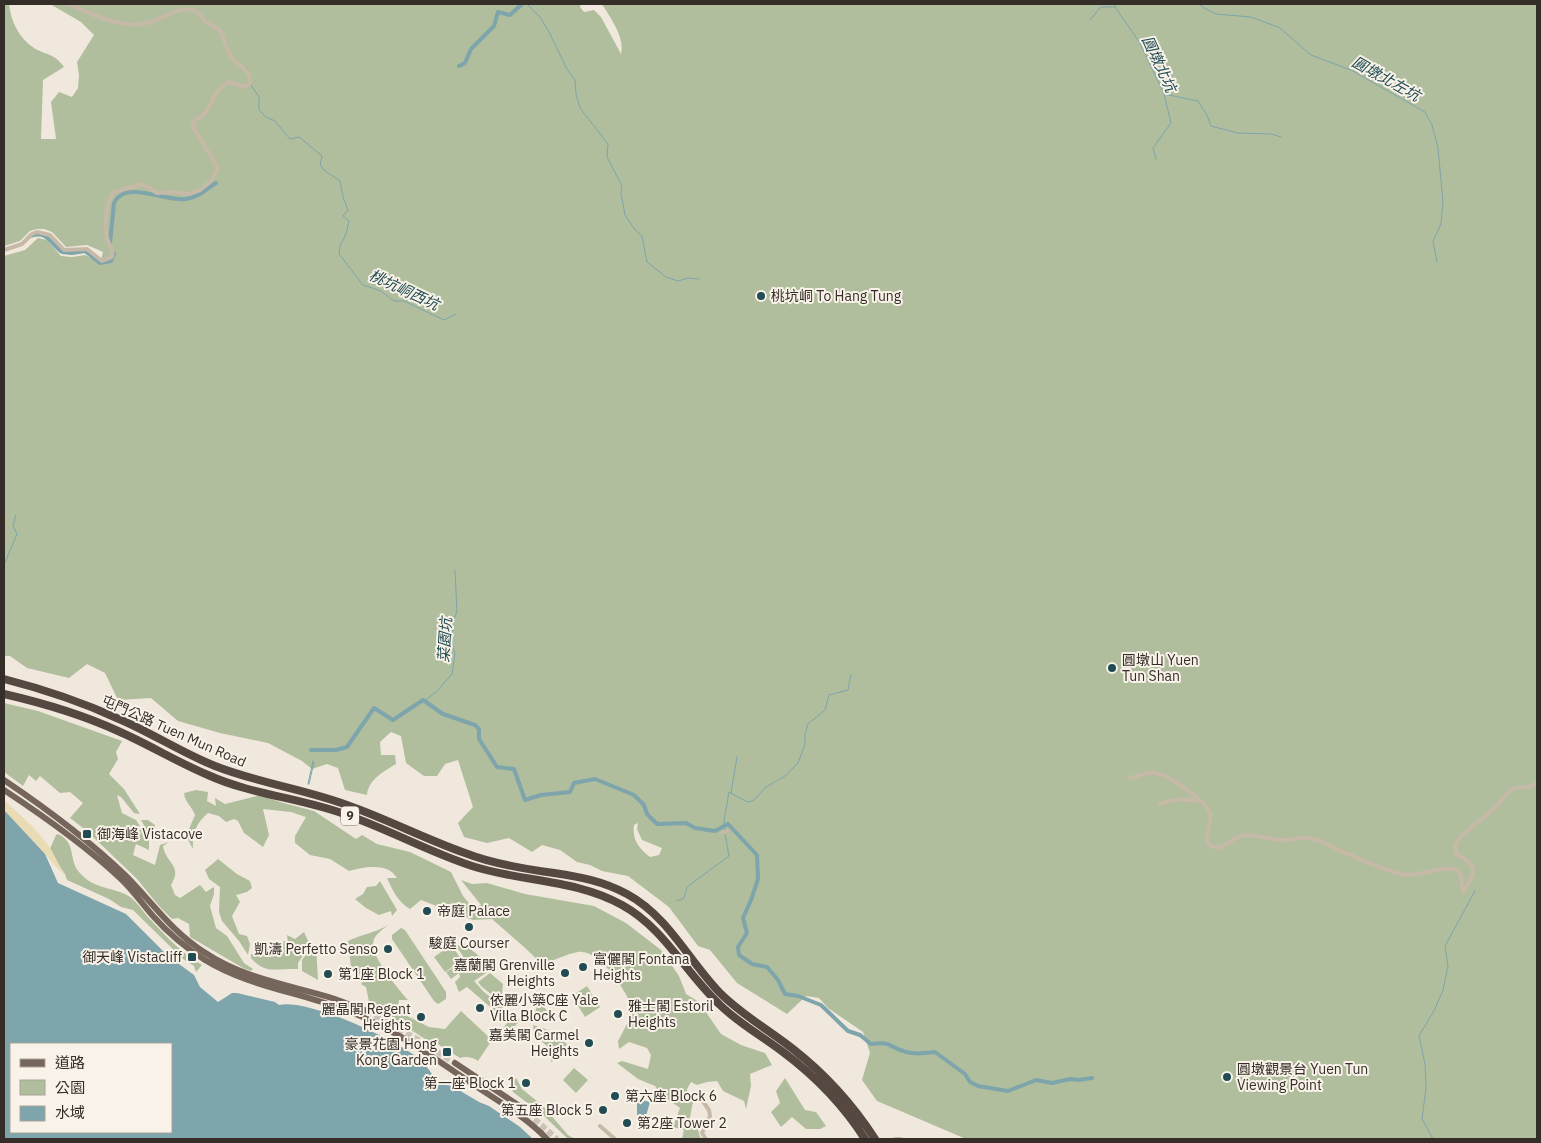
<svg xmlns="http://www.w3.org/2000/svg" width="1541" height="1143" font-family="'IBM Plex Sans','Noto Sans TC',sans-serif">
	<rect width="100%" height="100%" fill="#f0e8dc"/>
	<path fill="#b0be9d" fill-rule="evenodd" d="M4 4H9C11 22 19 38 34 48 48 56 54 53 64 67L43 80 41 139H56L51 102 59 92 72 97 78 88 79 75 77 62 94 35 81 22 50 4H581L580 7 584 12 594 10 601 17 621 54C625 37 611 19 602 4H1537V1139H966L877 1101 862 1080 870 1053 863 1032 828 1008 819 998 806 996 787 1014 737 983 710 950 698 946 669 907 628 876 602 871 590 865 577 862 560 850 542 845 532 852 509 838 487 843 464 837 458 823 473 807 458 760 445 764 437 776H424L406 763 401 736 391 732 380 742 381 755H395L396 764C384 771 368 780 367 795L345 790 338 768 327 764 312 769 302 761 268 743 220 733 178 721 151 698 118 700 105 673 87 664 69 678 27 668 10 656H4V256L25 250 38 238 47 240 61 256 72 257 85 255 100 263 103 252 87 245 66 247 52 232 44 229H37L30 231 20 241 4 246ZM638 823 637 829 642 840 662 848 659 855 650 857C639 848 632 840 634 825Z
		M4 703 38 711 122 741 116 752 118 759 109 774 124 789 140 814 134 813 121 797 117 795 122 813 136 820 140 826 133 827 136 832 145 827 141 820H148L155 825V833L149 837V850L136 844 133 855 155 865 160 845 169 842 163 846C166 864 183 865 171 885L175 895 180 898 200 885 206 892 214 887V894L210 906 216 928 227 936 244 963 253 969 251 971 243 968 197 941 190 937 189 924 178 918 172 919 159 906 137 879 87 831 70 818 83 803 70 792 60 793 40 776 36 781 29 775 23 786 4 772Z
		M196 790 208 792 207 801 216 806 215 798 225 804 261 795 280 802 314 811 356 839 362 835 377 844 410 852 451 872 463 896 473 908 481 905 461 880 472 884 487 883 525 894 594 906 626 923 661 950 679 976 686 994 699 1002 721 1034 741 1045 765 1053 772 1065 750 1074 751 1086 746 1109 744 1101 723 1091 717 1081 707 1082 697 1085 691 1082 687 1089 688 1095 694 1097 689 1122 697 1125 700 1137 703 1139H682L684 1130 673 1127 680 1108 662 1095 655 1086 638 1079 617 1063 622 1061 648 1069 651 1055 647 1048 629 1042 619 1049 618 1041 634 1011C627 993 601 949 578 952 566 954 553 961 542 964L523 946 492 919 473 920 421 900 410 909C398 902 393 891 387 878H397C388 862 364 867 349 871L330 859 310 855 295 843V836L306 817 291 812 263 809 269 835 263 847 244 833 238 821 234 819 226 822 219 816 208 813C196 823 192 834 193 849L186 836 195 815C192 806 185 803 184 793Z
		M58 834C77 843 68 859 79 872 95 891 114 886 130 897 137 902 142 910 148 917 165 935 181 953 202 965L196 972 194 966 183 959 133 910 121 907 109 899 67 880 65 874 49 851 56 835Z
		M218 859 237 874 250 881 252 888 247 892 236 895 240 902 232 916 239 934 247 936 250 944 248 955 239 941 222 921 219 912 220 887 209 879 205 870Z
		M380 881 397 910 392 916 391 911 379 915 366 908 355 899 363 894 367 887 376 886Z
		M388 925C382 930 374 935 373 943 371 956 399 990 408 1000H399L397 1011 429 1027 445 1029 461 1011 492 1040 478 1061C472 1057 467 1056 460 1058L436 1043 434 1045 369 1002 366 987 362 985 359 973 351 967 348 941C362 934 375 933 388 925Z
		M401 928 405 930 446 992V999L438 1004 434 1001 392 939V935Z
		M304 932 310 945 298 963V969C277 968 266 975 251 958V954C262 955 274 945 285 941L288 943 287 935 295 939Z
		M463 943 484 960 492 969 474 981 484 992 520 1020 515 1026 511 1027 517 1031 511 1039 501 1031 507 1023 503 1018 467 987 459 992 455 982 460 977 459 973 451 979 446 972 457 965 460 969C467 958 463 956 456 946Z
		M451 945 462 960 445 972 434 957Z
		M316 946 318 980 302 971V960L311 948Z
		M490 973 503 984 502 994 496 998 482 987 478 982Z
		M587 986 600 1007 585 1017 572 996Z
		M538 1004 545 1008 551 1017 548 1021 542 1020 535 1012Z
		M533 1025 548 1030 567 1044 557 1059 551 1062 552 1051 534 1034Z
		M574 1068 588 1080 576 1093 563 1080Z
		M516 1078 522 1089 543 1106 568 1135 575 1139H568L542 1114 513 1092 511 1085Z
		M785 1078 805 1110 816 1112 826 1126 820 1129H806L792 1117 781 1127 771 1112 780 1103 776 1091Z"/>
	<path fill="#e9dbb4" d="M4 800 35 829 51 849 65 876 4 810Z"/>
	<path fill="#7da5ab" fill-rule="evenodd" d="M4 810 45 854 58 883 126 914 168 956 194 975 200 987 218 1002 232 993H237L275 1002 279 1005C308 998 393 1039 417 1057 426 1064 432 1075 440 1084L452 1086 479 1102 489 1106 520 1127 533 1139H4ZM171 1044V1132H11V1044Z
		M637 1099 650 1102 646 1116 637 1115Z"/>
	<g fill="none" stroke-linecap="round" stroke-linejoin="round">
		<path stroke="#7da5ab" stroke-width="1" d="M527 4 540 17 549 32 567 69 575 80 576 94 580 108 608 144 607 157 622 186 621 193 625 215 635 230 642 236 647 262 666 277 678 281 688 278 699 279
			M1199 4 1204 8 1216 14 1251 17 1280 28 1311 55 1351 70 1425 112 1432 125 1438 148 1443 202 1441 224 1433 241 1437 262
			M1115 7 1140 43 1164 94 1171 123 1153 148 1156 159
			M1090 20 1101 7H1115L1116 4
			M251 85 259 97V110L266 117 275 121 290 139 299 137 322 156 320 165 324 170 340 181 343 197 348 210 343 216 349 221 346 234 340 246 339 254 363 285 381 291 394 301H404L444 320 456 314
			M1164 94 1198 101 1207 115 1211 126 1238 133 1271 134 1281 137
			M4 565 17 534 13 526 16 515
			M426 700 436 692 452 674 455 654 452 644 453 621 457 612 455 570
			M308 784 313 761
			M309 784 314 762
			M731 793 737 757
			M725 830 724 821 729 792 747 802 753 801 766 787 785 776 798 763 805 744V734L808 724 825 710 829 695 848 690 851 675
			M677 901 684 898 687 887 729 856 725 834
			M1433 1139 1422 1119 1426 1088 1425 1064 1419 1036 1435 1009 1443 990 1448 966 1445 946 1475 891"/>
		<path stroke="#7da5ab" stroke-width="4" d="M459 66 465 63 471 49 494 26 498 12 510 15 522 4
			M31 236C47 230 51 244 62 252L72 253 85 251 100 263 111 261 114 254
			M110 243 114 203C125 179 165 202 186 199 198 197 206 190 216 183
			M311 750H336L347 747 374 708 393 720 423 700 443 714 475 725 479 729V739L497 767 514 769 525 800 541 795 570 792 574 783 595 779 634 795 644 805 647 814 657 824 686 823 695 828 715 831 728 824 757 855 758 879 751 900 743 918 747 933 738 947 739 955 752 964 767 967 778 980 785 994 798 996 821 1005 848 1031 860 1035 871 1044C892 1041 888 1047 906 1052 916 1055 925 1053 935 1052L965 1074 970 1082 978 1086 1008 1091 1036 1080 1052 1083 1070 1079 1079 1080 1092 1078"/>
		<path stroke="#cbc3b8" stroke-width="6" stroke-dasharray="6 3" stroke-linecap="butt" d="M367 1011 415 1038 455 1063
			M521 1107 557 1139"/>
		<path stroke="#c7b9a8" stroke-width="4" d="M4 250 22 244 32 234 37 232 50 235 64 250 87 249 102 261 112 257C114 249 109 245 107 238 104 228 106 199 114 192L143 184 157 193 172 192 189 194 200 190 211 181 218 168 194 129 193 122C196 119 201 118 203 115 214 104 212 91 228 82L245 87 250 83C252 71 237 65 231 56 225 48 224 38 220 30L207 23 195 10C177 6 164 19 147 23 119 29 94 15 69 4
			M1130 778C1138 776 1148 771 1156 773 1171 776 1203 799 1210 813 1214 823 1198 843 1214 847 1224 850 1232 837 1241 836 1253 833 1267 839 1279 840 1288 841 1297 838 1305 838 1318 838 1330 846 1341 851 1360 859 1380 869 1401 874 1420 878 1439 865 1457 870L1461 876 1463 892
			M1160 804C1173 798 1185 799 1199 801
			M723 833 727 831
			M1463 892C1476 872 1479 865 1456 854L1455 845 1461 836 1497 806 1507 793 1515 788 1529 787 1537 783
			M697 1093 709 1110 710 1116 702 1133 706 1139
			M600 1126 615 1139
			M895 1139H901"/>
		<path stroke="#75655a" stroke-width="6" d="M4 780C47 809 89 840 126 876 152 902 172 932 204 952 244 979 290 985 335 999 346 1003 356 1007 367 1011
			M4 790C45 817 85 845 121 879 133 890 142 904 153 916 168 933 186 948 205 960 246 985 292 991 337 1007 386 1023 428 1054 471 1083 497 1100 526 1117 547 1139
			M455 1063 521 1107"/>
		<path stroke="#554840" stroke-width="8" d="M4 679C43 689 82 702 119 719 152 733 182 753 215 766 258 783 304 789 347 805 387 819 425 839 465 853 493 864 524 869 554 873 580 877 603 881 627 894 669 917 688 960 720 993 742 1015 769 1030 793 1049 825 1074 853 1105 875 1139
			M4 694C43 703 81 714 118 731 148 744 177 762 208 775 252 795 302 798 347 815 390 830 429 852 472 866 521 882 576 879 622 905 664 928 685 972 719 1004 738 1023 762 1036 783 1052 815 1076 844 1106 865 1139"/>
	</g>
	<g fill="#214c53" stroke="#f8f2e8" stroke-width="2">
		<circle cx="761" cy="296" r="5"/>
		<circle cx="1112" cy="668" r="5"/>
		<rect x="82" y="829" width="10" height="10" rx="2.5"/>
		<circle cx="427" cy="911" r="5"/>
		<circle cx="469" cy="927" r="5"/>
		<circle cx="388" cy="949" r="5"/>
		<rect x="187" y="952" width="10" height="10" rx="2.5"/>
		<circle cx="583" cy="967" r="5"/>
		<circle cx="565" cy="973" r="5"/>
		<circle cx="328" cy="974" r="5"/>
		<circle cx="480" cy="1008" r="5"/>
		<circle cx="618" cy="1014" r="5"/>
		<circle cx="421" cy="1017" r="5"/>
		<circle cx="589" cy="1043" r="5"/>
		<rect x="442" y="1047" width="10" height="10" rx="2.5"/>
		<circle cx="1227" cy="1077" r="5"/>
		<circle cx="526" cy="1083" r="5"/>
		<circle cx="615" cy="1096" r="5"/>
		<circle cx="603" cy="1110" r="5"/>
		<circle cx="627" cy="1123" r="5"/>
	</g>
	<g text-anchor="middle" stroke-width="4" stroke-linejoin="round" paint-order="stroke">
		<rect fill="#f8f2e8" stroke="#706862" stroke-width="1" x="341" y="806.5" width="18" height="19" rx="4"/>
		<g font-size="12" font-weight="bold" fill="#352d28">
			<text x="350" y="820">9</text>
		</g>
		<g font-size="14" fill="#352d28" stroke="#f8f2e8" text-anchor="start">
			<text x="771" y="301">桃坑峒 To Hang Tung</text>
			<text x="1122" y="665">圓墩山 Yuen<tspan x="1122" dy="16">Tun Shan</tspan></text>
			<text x="97" y="839">御海峰 Vistacove</text>
			<text x="437" y="916">帝庭 Palace</text>
			<text x="469" y="948" text-anchor="middle">駿庭 Courser</text>
			<text x="378" y="954" text-anchor="end">凱濤 Perfetto Senso</text>
			<text x="182" y="962" text-anchor="end">御天峰 Vistacliff</text>
			<text x="593" y="964">富儷閣 Fontana<tspan x="593" dy="16">Heights</tspan></text>
			<text x="555" y="970" text-anchor="end">嘉蘭閣 Grenville<tspan x="555" dy="16">Heights</tspan></text>
			<text x="338" y="979">第1座 Block 1</text>
			<text x="490" y="1005">依麗小築C座 Yale<tspan x="490" dy="16">Villa Block C</tspan></text>
			<text x="628" y="1011">雅士閣 Estoril<tspan x="628" dy="16">Heights</tspan></text>
			<text x="411" y="1014" text-anchor="end">麗晶閣 Regent<tspan x="411" dy="16">Heights</tspan></text>
			<text x="579" y="1040" text-anchor="end">嘉美閣 Carmel<tspan x="579" dy="16">Heights</tspan></text>
			<text x="437" y="1049" text-anchor="end">豪景花園 Hong<tspan x="437" dy="16">Kong Garden</tspan></text>
			<text x="1237" y="1074">圓墩觀景台 Yuen Tun<tspan x="1237" dy="16">Viewing Point</tspan></text>
			<text x="516" y="1088" text-anchor="end">第一座 Block 1</text>
			<text x="625" y="1101">第六座 Block 6</text>
			<text x="593" y="1115" text-anchor="end">第五座 Block 5</text>
			<text x="637" y="1128">第2座 Tower 2</text>
		</g>
		<g font-size="14" fill="#352d28" stroke="#f8f2e8">
			<text transform="translate(174 731) rotate(24)" y="5">屯門公路 Tuen Mun Road</text>
		</g>
		<g font-size="15" font-style="italic" fill="#214c53" stroke="#f8f2e8">
			<text transform="translate(1159 64) rotate(65)" y="5">圓墩北坑</text>
			<text transform="translate(1386 79) rotate(29)" y="5">圓墩北左坑</text>
			<text transform="translate(404 290) rotate(25)" y="5">桃坑峒西坑</text>
			<text transform="translate(445 640) rotate(-86)" y="5">菜園坑</text>
		</g>
	</g>
	<rect width="1541" height="1143" fill="none" stroke="#352d28" stroke-width="10"/>
	<rect x="10" y="1043" width="162" height="90" fill="#f8f2e8" stroke="#aaa39b"/>
	<rect x="20" y="1059" width="25" height="8" fill="#75655a" stroke="#aaa39b"/>
	<text x="55" y="1068" font-size="15" fill="#352d28">道路</text>
	<rect x="20" y="1080" width="25" height="15" fill="#b0be9d" stroke="#aaa39b"/>
	<text x="55" y="1093" font-size="15" fill="#352d28">公園</text>
	<rect x="20" y="1106" width="25" height="15" fill="#7da5ab" stroke="#aaa39b"/>
	<text x="55" y="1118" font-size="15" fill="#352d28">水域</text>
</svg>
